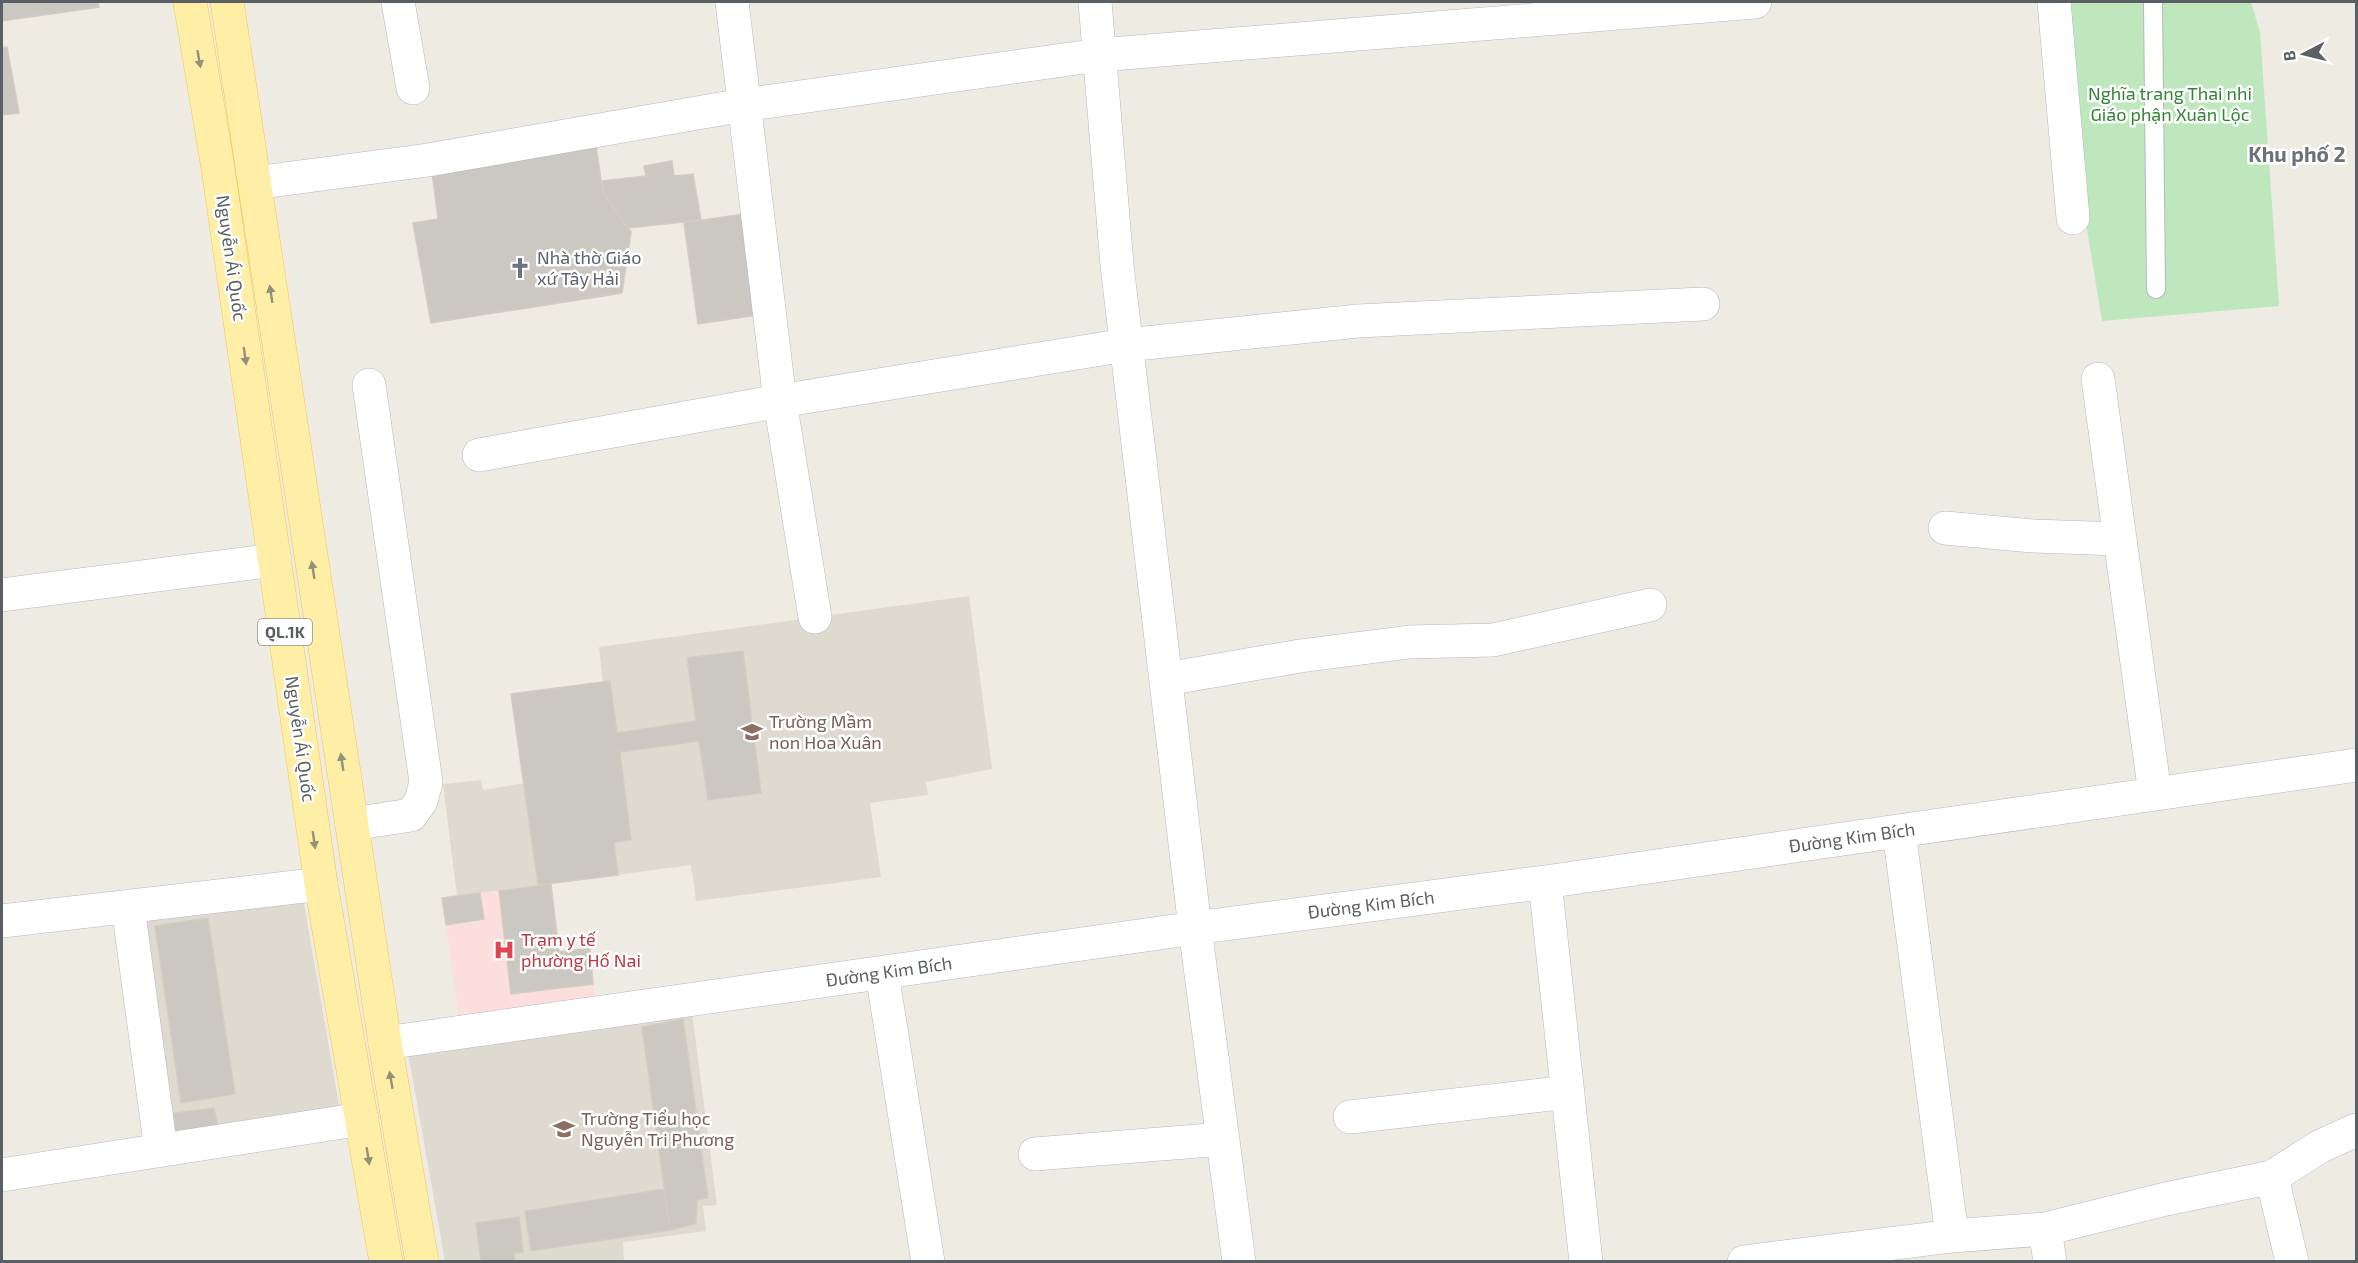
<svg xmlns="http://www.w3.org/2000/svg" width="2358" height="1263" font-family="'Exo 2',sans-serif">
	<rect width="100%" height="100%" fill="#eeebe2"/>
	<path fill="#dedad0" d="M969 596 992 769 926 782 928 795 870 803 881 877 696 901 691 865 457 896 443 784 481 780 483 790 525 783 511 694 603 682 599 647Z
		M303 898 340 1111 172 1135 138 915Z
		M692 1013 717 1205 703 1206 706 1231 623 1242 624 1261H445L408 1052Z"/>
	<path fill="#fcdfdd" d="M551 884 559 951 590 948 595 1000 459 1019 442 898Z"/>
	<path fill="#bee7bd" d="M2066 2H2251L2260 32 2279 306 2102 321 2084 211Z"/>
	<path fill="#cbc7c1" stroke="#d3ccc0" stroke-width="1.5" d="M2 2H98L99 7 2 21Z
		M7 47 19 113 2 115V48Z
		M596 146 603 193 631 232 622 293 431 323 413 223 438 219 432 172Z
		M672 161 674 176 693 174 701 220 628 228 603 193 602 181 646 176 644 166Z
		M743 214 757 315 698 324 684 223Z
		M743 651 761 793 708 800 699 741 620 752 631 840 614 842 618 875 538 885 511 694 610 681 617 733 696 721 687 658Z
		M551 884 559 952 590 948 593 984 511 994 499 891Z
		M480 893 484 919 446 925 442 898Z
		M208 918 235 1094 181 1103 155 926Z
		M683 1019 708 1198 697 1200 696 1224 670 1230 642 1027Z
		M214 1108 219 1129 172 1135 168 1114Z
		M664 1189 670 1230 531 1251 525 1211Z
		M519 1217 523 1252 514 1253 515 1262H481L476 1223Z"/>
	<g fill="none" stroke-linecap="round" stroke-linejoin="round">
		<defs>
			<path id="lane" d="M2153 2 2156 289"/>
			<path id="street" d="M398 2 413 88
				M732 2 780 401 815 617
				M1095 2 1117 265 1195 928 1239 1262
				M2054 2 2073 218
				M255 183 428 160 743 105 1099 55 1755 2
				M2098 379 2155 794
				M479 455 780 401 1126 345 1358 321 1703 304
				M1945 528 2033 536 2120 539
				M2 595 275 560
				M1166 679 1300 656 1409 642 1493 640 1650 605
				M352 824 411 815 421 801 426 782 369 385
				M1899 831 1952 1236
				M1545 882 1586 1262
				M128 907 161 1150
				M2 921 321 884
				M882 973 928 1262
				M385 1043 1195 928 1545 882 2356 765
				M1350 1117 1568 1092
				M1035 1154 1223 1139
				M2 1175 362 1119
				M2272 1177 2292 1262
				M2045 1229 2050 1262
				M1744 1262 1952 1236 2045 1229 2166 1199 2272 1177 2319 1147 2356 1130"/>
			<path id="primary" d="M190 2 218 168 321 884 386 1262
				M227 2 385 1043 422 1262"/>
		</defs>
		<use href="#lane" stroke="#b5b8bd" stroke-width="20"/>
		<use href="#street" stroke="#b5b8bd" stroke-width="34"/>
		<use href="#primary" stroke="#f6c352" stroke-width="34"/>
		<use href="#lane" stroke="#fff" stroke-width="18"/>
		<use href="#street" stroke="#fff" stroke-width="33"/>
		<use href="#primary" stroke="#ffeea6" stroke-width="33"/>
	</g>
	<defs><path id="oneway-solid" d="M-6-.8H1V-3.2L6.5 0L1 3.2V.8H-6Z" transform="scale(1.5)"/></defs>
	<g fill="#94917a">
		<use href="#oneway-solid" transform="translate(199 59) rotate(80)"/>
		<use href="#oneway-solid" transform="translate(271 294) rotate(-99)"/>
		<use href="#oneway-solid" transform="translate(245 356) rotate(82)"/>
		<use href="#oneway-solid" transform="translate(313 570) rotate(-99)"/>
		<use href="#oneway-solid" transform="translate(342 762) rotate(-99)"/>
		<use href="#oneway-solid" transform="translate(314 840) rotate(82)"/>
		<use href="#oneway-solid" transform="translate(391 1080) rotate(-100)"/>
		<use href="#oneway-solid" transform="translate(368 1156) rotate(81)"/>
	</g>
	<defs>
		<symbol id="church-bare" viewBox="-9 -9 18 18"><path d="M-1.2-6h2.4v3.5h3.3v2.4h-3.3V6h-2.4V-.1h-3.3v-2.4h3.3Z" fill="#6b7280" stroke="#fff" stroke-width="2.5" paint-order="stroke"/></symbol>
		<symbol id="school-bare" viewBox="-9 -9 18 18"><path d="M0-5L7-2L0 1L-7-2ZM-4 1L0 2.5L4 1V4Q0 6-4 4Z" fill="#8d6e63" stroke="#fff" stroke-width="2.5" paint-order="stroke"/></symbol>
		<symbol id="hospital-bare" viewBox="-9 -9 18 18"><path d="M-5-5h3v3.5h4V-5h3V5h-3V1.5h-4V5h-3Z" fill="#e0444e" stroke="#fff" stroke-width="2.5" paint-order="stroke"/></symbol>
	</defs>
	<g fill-rule="evenodd">
		<use href="#church-bare" x="505" y="253" width="30" height="30"/>
		<use href="#school-bare" x="737" y="717" width="30" height="30"/>
		<use href="#hospital-bare" x="489" y="935" width="30" height="30"/>
		<use href="#school-bare" x="549" y="1114" width="30" height="30"/>
	</g>
	<g text-anchor="middle" stroke-width="5" stroke-linejoin="round" paint-order="stroke">
		<rect fill="#fff" stroke="#8c8f92" stroke-width="1.5" x="258" y="619" width="54" height="26" rx="4.5"/>
		<g font-size="16" font-weight="bold" fill="#5a5f63">
			<text x="285" y="638">QL.1K</text>
		</g>
		<g font-size="18" fill="#318432" stroke="#fff">
			<text x="2170" y="100">Nghĩa trang Thai nhi<tspan x="2170" dy="21">Giáo phận Xuân Lộc</tspan></text>
		</g>
		<g font-size="18" fill="#5a5f63" stroke="#fff">
			<text transform="translate(231 258) rotate(82)" y="6">Nguyễn Ái Quốc</text>
			<text transform="translate(300 739) rotate(82)" y="6">Nguyễn Ái Quốc</text>
			<text transform="translate(1852 838) rotate(-8)" y="6">Đường Kim Bích</text>
			<text transform="translate(1371 905) rotate(-7)" y="6">Đường Kim Bích</text>
			<text transform="translate(889 972) rotate(-8)" y="6">Đường Kim Bích</text>
		</g>
		<g font-size="18" fill="#5b616d" stroke="#fff" text-anchor="start">
			<text x="537" y="264">Nhà thờ Giáo<tspan x="537" dy="21">xứ Tây Hải</tspan></text>
		</g>
		<g font-size="18" fill="#785e54" stroke="#fff" text-anchor="start">
			<text x="769" y="728">Trường Mầm<tspan x="769" dy="21">non Hoa Xuân</tspan></text>
			<text x="581" y="1125">Trường Tiểu học<tspan x="581" dy="21">Nguyễn Tri Phương</tspan></text>
		</g>
		<g font-size="18" fill="#be3a42" stroke="#fff" text-anchor="start">
			<text x="521" y="946">Trạm y tế<tspan x="521" dy="21">phường Hố Nai</tspan></text>
		</g>
		<g font-size="21" font-weight="bold" fill="#6b7175" stroke="#fff">
			<text x="2297" y="162">Khu phố 2</text>
		</g>
	</g>
	<rect width="2358" height="1263" fill="none" stroke="#5a5f63" stroke-width="6"/>
	<g transform="translate(2304 54) rotate(263)" stroke="#ffffff" stroke-width="4.5" paint-order="stroke">
	<path d="M0-4.5L10 22L0 15L-10 22Z" fill="#5a5f63"/>
	<text y="-9" font-size="16" font-weight="bold" text-anchor="middle" fill="#5a5f63">B</text>
	</g>
</svg>
